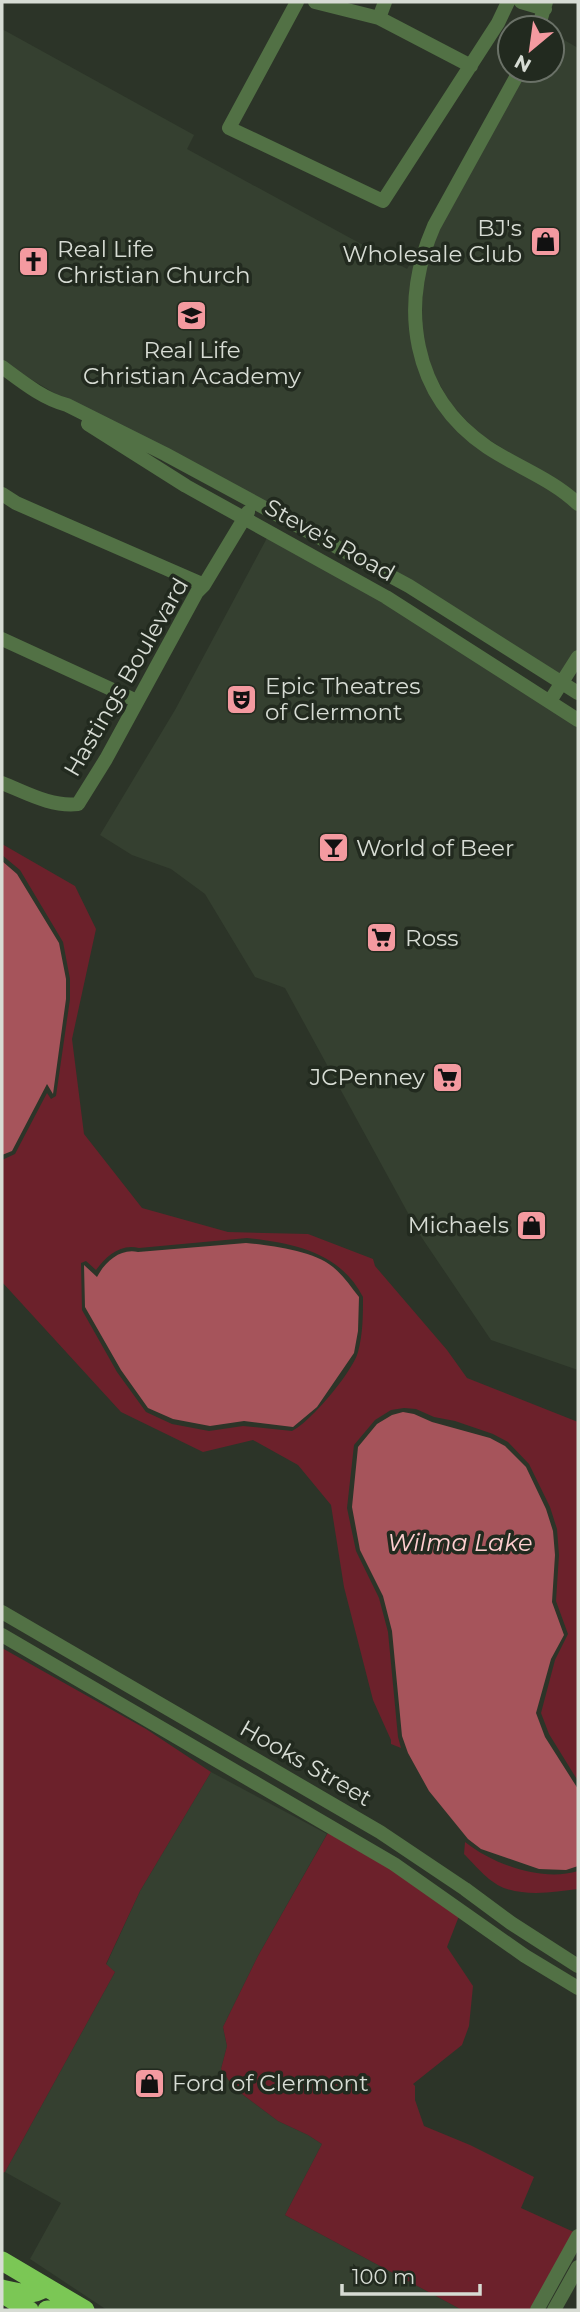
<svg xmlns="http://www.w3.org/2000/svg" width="580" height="2312" font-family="Montserrat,sans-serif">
	<rect width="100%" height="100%" fill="#2c3428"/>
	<path fill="#354030" d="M2 29 194 135 187 149 407 269 419 249 414 268 433 396 578 512V650L561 676 76 406 2 362Z
		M552 33 578 48V497L477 432 450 403 433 372 422 338 423 269 439 228 525 70H552Z
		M267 538 375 596 578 726V1370L491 1340 420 1235 285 988 255 977 205 894 171 869 132 855 100 835 175 710Z
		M211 1772 327 1834 258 1956 223 2027 227 2046 221 2069 234 2088 278 2121 308 2135 322 2144 285 2215 462 2310H107L30 2259 61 2203 5 2172 115 1972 106 1965 140 1891Z"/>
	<path fill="#6c212b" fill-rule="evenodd" d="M2 844 75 886 96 929 72 1039 84 1134 142 1208 228 1232 308 1234 373 1259 375 1266 447 1350 467 1378 578 1422V1781L549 1734 541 1713 555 1660 568 1634 556 1601 559 1555 557 1529 550 1507 529 1464 508 1442 493 1434 455 1421 434 1417 416 1409 404 1408 391 1410 375 1420 354 1445 347 1508 356 1551 379 1598 388 1632 398 1737 401 1748 391 1744V1740L373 1700 344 1587 331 1505 298 1465 253 1440 203 1452 121 1412 2 1282V1160L15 1154 47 1093 51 1099 56 1096 70 999V979L63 942 20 870 2 855ZM247 1238C293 1243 340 1252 363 1297 363 1315 363 1334 358 1352 353 1371 311 1422 292 1431L243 1426 209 1431 172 1424 146 1412 117 1372 82 1310 81 1263 86 1261 96 1270C106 1256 121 1243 139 1248Z
		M2 1648 146 1729 211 1772 140 1891 106 1964 115 1972 5 2172 2 2173Z
		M329 1831 391 1868 459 1916 447 1947 473 1986 469 2026 462 2045 413 2084 415 2086V2100L424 2126 470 2145 534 2177 521 2208 576 2233 532 2310H462L285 2215 322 2144 308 2135 278 2121 234 2088 221 2069 227 2046 223 2027 258 1956Z
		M465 1842C494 1865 543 1882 578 1871V1889C556 1892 529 1896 507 1889 490 1884 476 1866 464 1854Z"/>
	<path fill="#a6545b" d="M2 861 17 874 59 943 66 979V999L53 1094 47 1084 12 1151 2 1155Z
		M246 1243C270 1245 315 1251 333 1267 343 1275 351 1287 359 1297L358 1331 354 1353 317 1407 293 1427 244 1421 210 1426 173 1419 148 1408 121 1370 85 1307 84 1265 97 1277C105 1262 120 1248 138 1252Z
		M403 1412 414 1414 432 1422 490 1438 505 1446 526 1467 546 1509 553 1531 555 1555 552 1602 564 1635 551 1659 536 1713 545 1737 578 1789V1866L566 1870 539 1869 481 1849 468 1839 429 1791 408 1753 402 1736 392 1631 383 1596 360 1550 352 1507 358 1447 377 1424 392 1415Z"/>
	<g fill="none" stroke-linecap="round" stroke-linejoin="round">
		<path stroke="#527145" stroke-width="14" d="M297 2 229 128 383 201 498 23 508 2
			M315 2 379 18 471 66
			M521 2 545 9
			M379 18 385 2
			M538 28 546 2
			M520 70 434 226C399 306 411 395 487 447 517 467 552 479 578 504
			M2 367C21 381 43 399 67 405L165 454 409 586 578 693
			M88 424 186 486 386 597 578 720
			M2 494 16 503 204 585
			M2 639 137 701
			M550 701 578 657
			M2 783C27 793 51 807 78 804L106 759 197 592 204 585 248 512
			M2 1612 380 1832 465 1889 511 1923 578 1966
			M2 1635 394 1864 525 1956 578 1988
			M537 2310 578 2236
			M554 2310 578 2267"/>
		<path stroke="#7bc755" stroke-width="19" d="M2 2261 85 2310
			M2 2289C19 2293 31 2297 46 2287
			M3 2294 29 2310
			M47 2310H60"/>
	</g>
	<defs>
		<symbol id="shop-square" viewBox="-11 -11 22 22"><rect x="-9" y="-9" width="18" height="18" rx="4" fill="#f49aa0" stroke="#222a1f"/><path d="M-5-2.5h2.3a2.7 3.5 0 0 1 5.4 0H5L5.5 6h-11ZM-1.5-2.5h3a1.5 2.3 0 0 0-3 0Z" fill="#111"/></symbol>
		<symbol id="church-square" viewBox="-11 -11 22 22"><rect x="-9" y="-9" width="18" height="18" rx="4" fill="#f49aa0" stroke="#222a1f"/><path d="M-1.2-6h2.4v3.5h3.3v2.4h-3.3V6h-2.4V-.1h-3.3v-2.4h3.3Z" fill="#111"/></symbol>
		<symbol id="school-square" viewBox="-11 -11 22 22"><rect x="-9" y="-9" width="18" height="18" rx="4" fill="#f49aa0" stroke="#222a1f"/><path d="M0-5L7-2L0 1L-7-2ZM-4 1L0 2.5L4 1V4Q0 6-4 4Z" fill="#111"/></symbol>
		<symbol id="theatre-square" viewBox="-11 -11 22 22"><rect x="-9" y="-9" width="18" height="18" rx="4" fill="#f49aa0" stroke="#222a1f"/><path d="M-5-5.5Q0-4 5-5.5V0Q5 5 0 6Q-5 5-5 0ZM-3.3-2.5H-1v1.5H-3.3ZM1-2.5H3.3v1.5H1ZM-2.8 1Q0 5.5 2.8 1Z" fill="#111"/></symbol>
		<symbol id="bar-square" viewBox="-11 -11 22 22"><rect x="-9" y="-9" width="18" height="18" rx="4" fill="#f49aa0" stroke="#222a1f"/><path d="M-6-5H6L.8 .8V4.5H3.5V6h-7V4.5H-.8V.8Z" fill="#111"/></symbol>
		<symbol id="supermarket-square" viewBox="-11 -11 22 22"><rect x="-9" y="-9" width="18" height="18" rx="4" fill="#f49aa0" stroke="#222a1f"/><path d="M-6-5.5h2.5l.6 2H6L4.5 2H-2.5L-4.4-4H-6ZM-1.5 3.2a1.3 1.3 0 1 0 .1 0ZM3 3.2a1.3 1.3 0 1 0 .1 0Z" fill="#111"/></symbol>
	</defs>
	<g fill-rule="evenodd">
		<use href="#shop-square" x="528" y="224" width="35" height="35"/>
		<use href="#church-square" x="16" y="244" width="35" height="35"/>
		<use href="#school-square" x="174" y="298" width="35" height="35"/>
		<use href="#theatre-square" x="224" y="682" width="35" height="35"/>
		<use href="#bar-square" x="316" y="830" width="35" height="35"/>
		<use href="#supermarket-square" x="364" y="920" width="35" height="35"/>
		<use href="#supermarket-square" x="430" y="1060" width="35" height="35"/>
		<use href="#shop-square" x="514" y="1208" width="35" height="35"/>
		<use href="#shop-square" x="132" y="2066" width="35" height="35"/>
	</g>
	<g text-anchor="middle" stroke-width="7" stroke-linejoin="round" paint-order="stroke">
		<g font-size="23" fill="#d7dcd4" stroke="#222a1f" text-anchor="start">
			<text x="522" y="236" text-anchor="end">BJ's<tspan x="522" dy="26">Wholesale Club</tspan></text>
			<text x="57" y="257">Real Life<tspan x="57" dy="26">Christian Church</tspan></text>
			<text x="192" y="358" text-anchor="middle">Real Life<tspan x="192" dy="26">Christian Academy</tspan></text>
			<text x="265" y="694">Epic Theatres<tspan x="265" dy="26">of Clermont</tspan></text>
			<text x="356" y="856">World of Beer</text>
			<text x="405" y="946">Ross</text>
			<text x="425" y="1085" text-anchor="end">JCPenney</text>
			<text x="509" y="1233" text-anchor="end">Michaels</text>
			<text x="172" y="2091">Ford of Clermont</text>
		</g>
		<g font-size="23" fill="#d7dcd4" stroke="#222a1f">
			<text transform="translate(330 540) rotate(29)" y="8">Steve's Road</text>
			<text transform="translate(126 677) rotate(-60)" y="8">Hastings Boulevard</text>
			<text transform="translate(306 1763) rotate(30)" y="8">Hooks Street</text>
		</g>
		<g font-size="24" font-style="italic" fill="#ffcfd0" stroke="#222a1f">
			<text x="460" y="1551">Wilma Lake</text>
		</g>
	</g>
	<rect width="580" height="2312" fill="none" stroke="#d7dcd4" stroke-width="7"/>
	<g transform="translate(531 49) rotate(209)"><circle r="33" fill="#222a1f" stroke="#6a7167" stroke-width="2"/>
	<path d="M0-5L12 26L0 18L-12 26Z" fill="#f49aa0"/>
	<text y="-10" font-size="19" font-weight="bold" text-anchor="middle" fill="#d7dcd4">N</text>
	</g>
	<path d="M342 2284v10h138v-10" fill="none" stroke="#d7dcd4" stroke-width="3.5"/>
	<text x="352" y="2284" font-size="21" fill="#d7dcd4" stroke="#222a1f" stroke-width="5" paint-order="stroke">100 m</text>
</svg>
